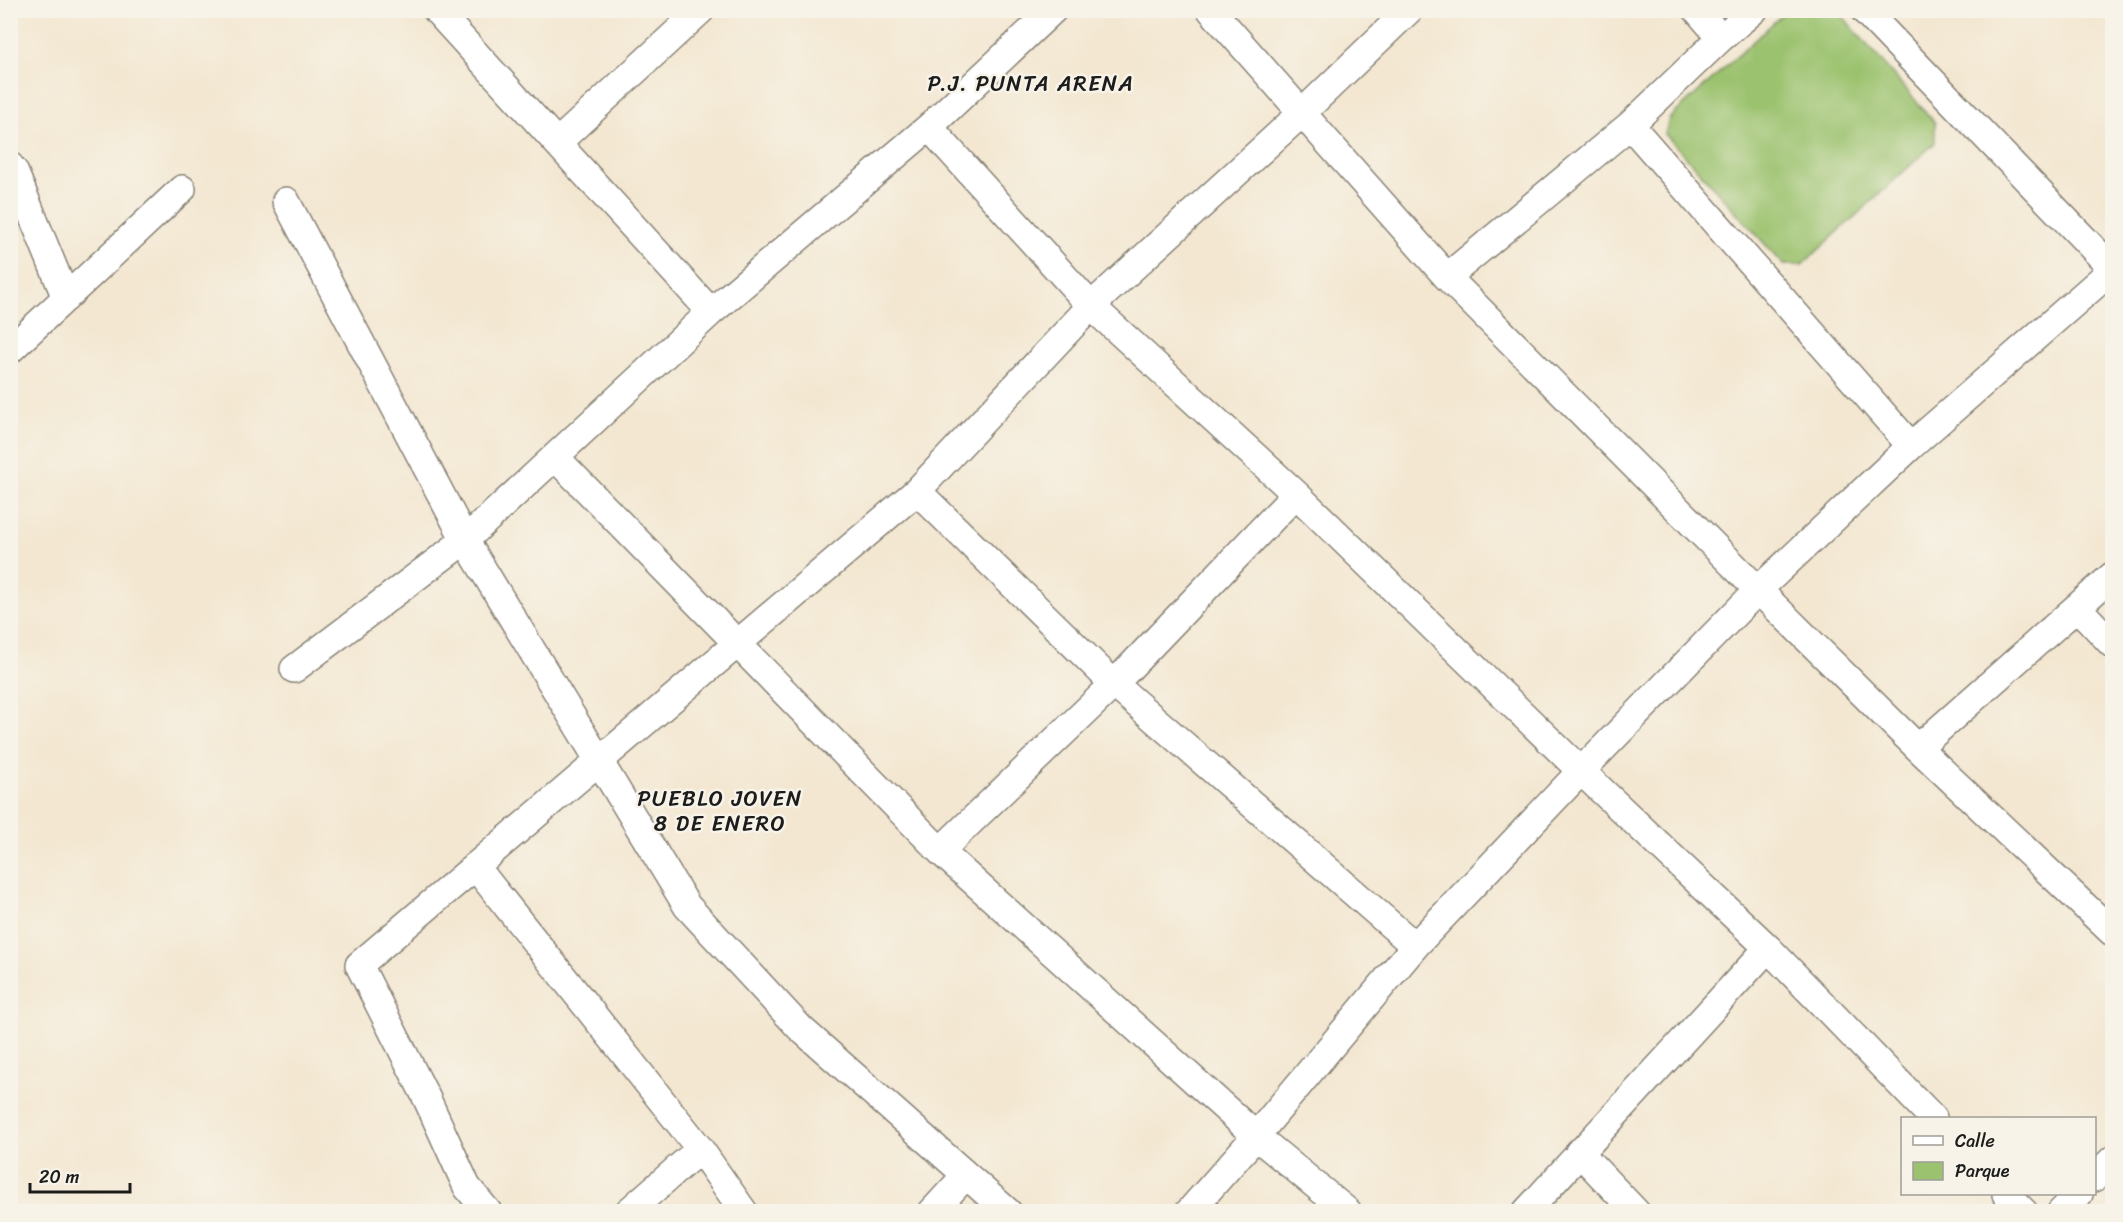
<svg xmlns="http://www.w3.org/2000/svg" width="2123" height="1222" font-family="Sriracha,sans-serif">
	<rect width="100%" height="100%" fill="#f7f3e8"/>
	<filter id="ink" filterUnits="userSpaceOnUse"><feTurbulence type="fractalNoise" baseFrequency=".0167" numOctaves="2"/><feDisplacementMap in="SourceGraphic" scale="12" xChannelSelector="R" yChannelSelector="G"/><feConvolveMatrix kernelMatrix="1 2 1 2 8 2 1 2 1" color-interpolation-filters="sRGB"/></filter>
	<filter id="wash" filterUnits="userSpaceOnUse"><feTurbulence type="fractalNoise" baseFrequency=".008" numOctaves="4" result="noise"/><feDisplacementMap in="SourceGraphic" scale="24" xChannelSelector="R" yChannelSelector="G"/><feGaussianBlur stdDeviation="1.35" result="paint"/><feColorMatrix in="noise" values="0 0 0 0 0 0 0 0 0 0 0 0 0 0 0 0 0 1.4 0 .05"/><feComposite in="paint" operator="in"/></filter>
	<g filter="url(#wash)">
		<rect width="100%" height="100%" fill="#f3e7d1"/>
		<path fill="#9bc26e" stroke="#5c6f45" stroke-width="1.5" d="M1786 11H1838L1935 123V143L1802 265H1784L1665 134 1669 119Z"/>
	</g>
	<g filter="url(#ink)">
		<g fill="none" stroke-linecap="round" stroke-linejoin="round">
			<defs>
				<path id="minor" d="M436 10 711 312
					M1211 10 1447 277 1758 590 1918 748 2112 932
					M1697 10 1721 38
					M1864 10 2112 268
					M1630 125 1911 446
					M929 127 1091 306 1296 494 1581 771 1768 948 1933 1118
					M557 143 701 10
					M10 166 14 171 66 298
					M286 201 465 540 687 906 800 1028 1008 1212
					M1447 277 1630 125 1721 38 1754 10
					M10 350 182 189
					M555 457 940 851 1256 1136 1348 1212
					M917 491 1114 684 1415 946
					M2077 607 2112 644
					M294 669 465 540 711 312 929 127 1053 10
					M1918 748 2112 576
					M940 851 1114 684 1296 494
					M475 866 700 1149 744 1212
					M1579 1152 1636 1212
					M2094 1178 2112 1160
					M2006 1194 2024 1212
					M488 1212 467 1187 427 1099 359 965 917 491 1091 306 1303 112 1409 10
					M628 1212 700 1149
					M932 1212 966 1175
					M1189 1212 1256 1136 1415 946 1581 771 1758 590 1911 446 2112 270
					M1526 1212 1768 948
					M2061 1212 2079 1194"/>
			</defs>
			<use href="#minor" stroke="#888276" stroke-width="30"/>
			<use href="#minor" stroke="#fff" stroke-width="27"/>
		</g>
	</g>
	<g text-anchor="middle" stroke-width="5" stroke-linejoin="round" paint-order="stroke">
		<g font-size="22" letter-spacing="1.5" fill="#1c1c1c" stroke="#f7f3e8">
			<text x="1031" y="91">P.J. PUNTA ARENA</text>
			<text x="720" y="806">PUEBLO JOVEN<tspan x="720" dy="25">8 DE ENERO</tspan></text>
		</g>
	</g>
	<rect width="2123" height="1222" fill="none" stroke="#f7f3e8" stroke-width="36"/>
	<rect x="1901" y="1117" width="195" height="78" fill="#f7f3e8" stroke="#9f9d96" stroke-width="1.5"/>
	<rect x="1913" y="1136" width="30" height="9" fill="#ffffff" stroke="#9f9d96" stroke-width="1.5"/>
	<text x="1955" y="1147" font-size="18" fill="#1c1c1c">Calle</text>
	<rect x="1913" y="1162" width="30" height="18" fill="#9bc26e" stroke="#9f9d96" stroke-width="1.5"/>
	<text x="1955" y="1177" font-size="18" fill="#1c1c1c">Parque</text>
	<path d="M30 1183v9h100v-9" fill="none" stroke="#1c1c1c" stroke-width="3"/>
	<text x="39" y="1183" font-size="18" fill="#1c1c1c" stroke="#f7f3e8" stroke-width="4.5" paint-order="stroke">20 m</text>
</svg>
